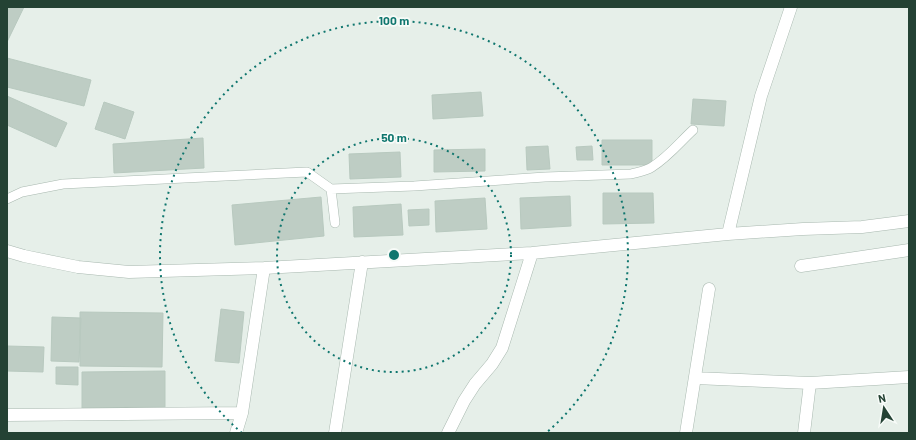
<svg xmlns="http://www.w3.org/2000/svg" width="916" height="440" font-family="Barlow,sans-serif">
	<rect width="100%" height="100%" fill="#e6efe9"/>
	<path fill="#becdc4" stroke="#b8c9bf" d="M7 7H24L7 42Z
		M7 58 91 80 84 106 7 87Z
		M481 92 483 116 433 119 432 95Z
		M7 96 67 123 56 147 7 125Z
		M693 99 726 101 724 126 691 124Z
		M104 102 134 112 125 139 95 129Z
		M203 138 204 168 114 173 113 144Z
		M602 140H652V165H602Z
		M548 146 550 169 527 170 526 147Z
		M592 146 593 160H577L576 147Z
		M485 149V171L434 172V150Z
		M400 152 401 177 350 179 349 154Z
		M603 193H653L654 223 603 224Z
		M570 196 571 226 521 229 520 198Z
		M321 197 324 236 235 245 232 205Z
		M485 198 487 229 436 232 435 201Z
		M401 204 403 235 354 237 353 207Z
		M429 209V225L409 226 408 210Z
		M221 309 244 312 239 363 215 361Z
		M80 312 163 313 162 367 80 366Z
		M52 317 81 318 79 362 51 361Z
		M7 346 44 347 43 372 7 371Z
		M56 367H78V385L56 384Z
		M165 371V407L82 408V372Z"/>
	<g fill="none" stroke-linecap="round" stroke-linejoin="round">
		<defs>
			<path id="lane" d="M331 189 335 223
				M7 199 22 192 63 184 307 172 331 189 414 186 545 177 631 174C638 172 646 171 652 167 668 157 680 142 693 130"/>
			<path id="street" d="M728 234 761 96 791 7
				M7 251 24 256 78 267 129 272 264 268 532 253 728 234 803 229 862 227 909 221
				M801 266 909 250
				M695 378 810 383 909 377
				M7 415 242 413
				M236 433 242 413 264 268
				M335 433 362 262
				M448 433 464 401 475 384 492 364 502 348 532 253
				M686 433 709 289
				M804 433 810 383"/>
		</defs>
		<use href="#lane" stroke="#a8b8af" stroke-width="10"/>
		<use href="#street" stroke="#a8b8af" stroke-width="13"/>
		<use href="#lane" stroke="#fff" stroke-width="9"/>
		<use href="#street" stroke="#fff" stroke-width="12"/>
	</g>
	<g fill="none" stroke="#0f766e" stroke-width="2" stroke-dasharray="2 4">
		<circle cx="394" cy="255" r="117"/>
		<path d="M242 433A234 234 0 1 1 546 433"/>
	</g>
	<circle cx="394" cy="255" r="6" fill="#0f766e" stroke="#f7fbf8" stroke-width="2"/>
	<g font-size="12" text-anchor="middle" font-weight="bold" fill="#0f766e" stroke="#f7fbf8" stroke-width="3.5" stroke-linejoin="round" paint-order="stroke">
		<text x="394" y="25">100 m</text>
		<text x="394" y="142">50 m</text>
	</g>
	<rect width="916" height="440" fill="none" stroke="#244234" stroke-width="16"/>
	<g transform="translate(884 408) rotate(348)" stroke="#f7fbf8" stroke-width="3" paint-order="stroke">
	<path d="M0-3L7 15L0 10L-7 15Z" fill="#244234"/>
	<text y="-6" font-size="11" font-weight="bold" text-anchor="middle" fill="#244234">N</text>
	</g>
</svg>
